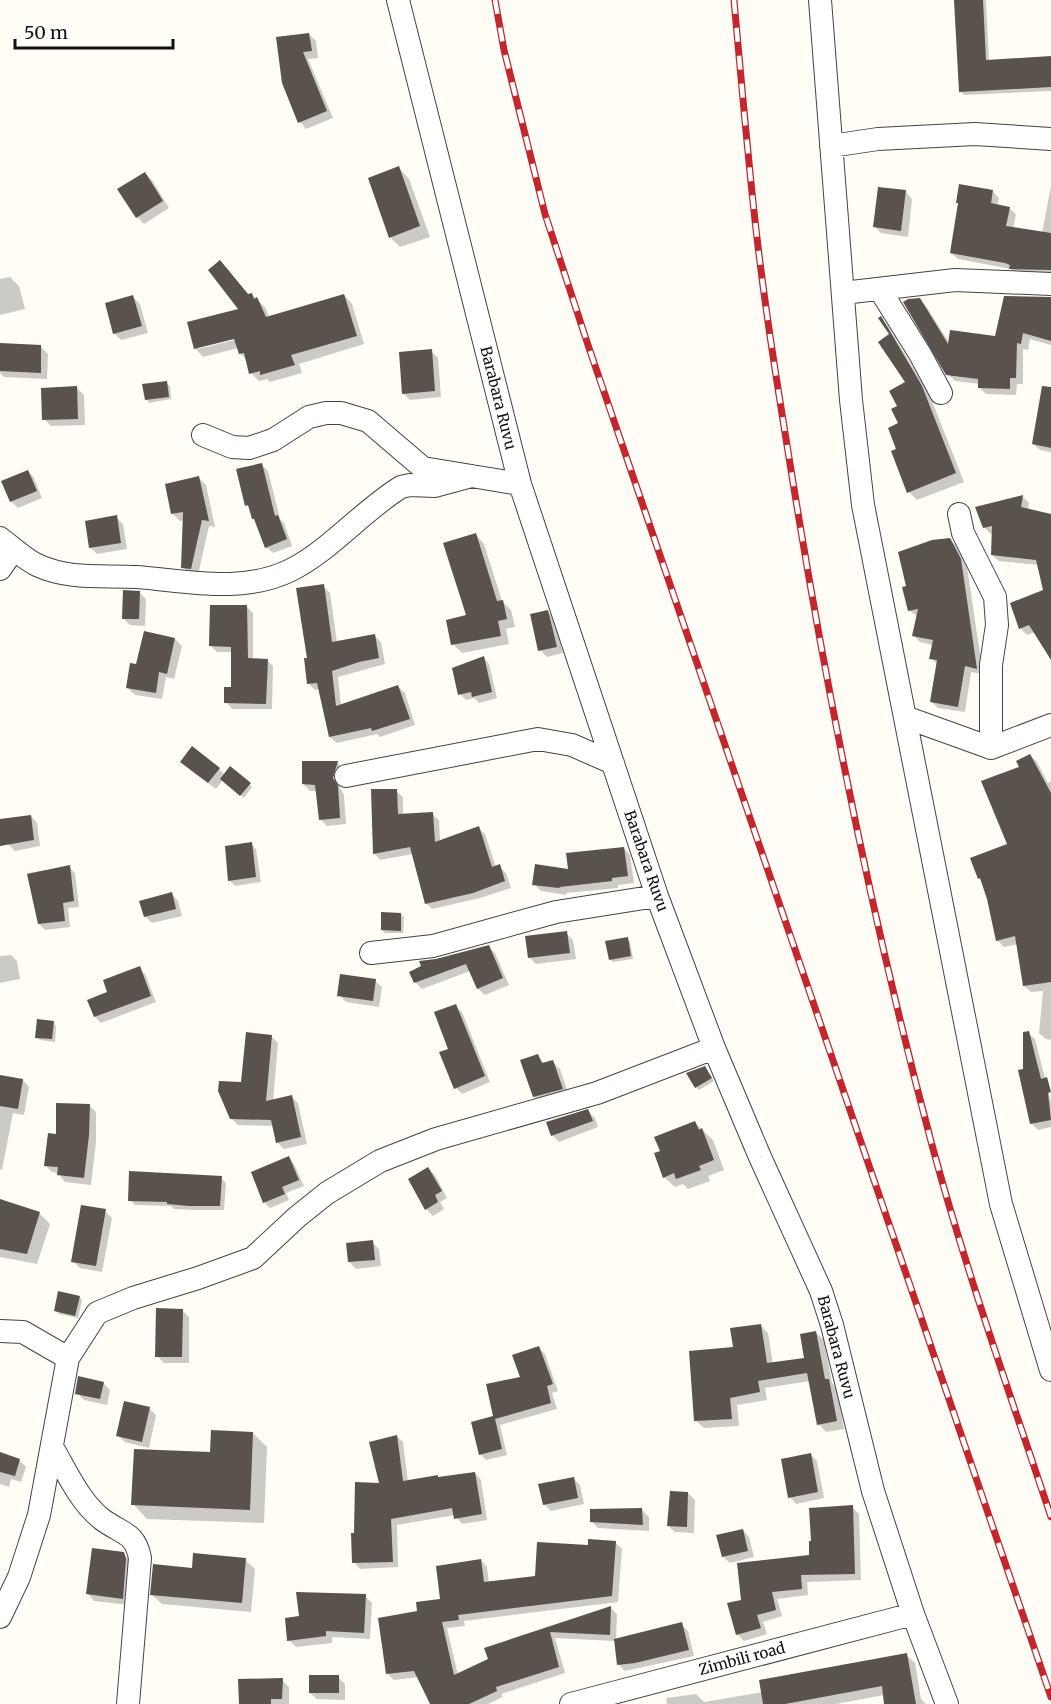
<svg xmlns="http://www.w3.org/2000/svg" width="1051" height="1704" font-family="Merriweather,serif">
	<rect width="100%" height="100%" fill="#fffdf5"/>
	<path fill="#0003" fill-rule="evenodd" d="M955 0H986L989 61 1051 58V91L964 95 960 91Z
		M309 34 316 41 318 58 308 59 333 118 306 129 300 122 277 38Z
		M399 168 409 179 430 237 400 247 390 237Z
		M145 174 152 180 169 208 144 224 137 217Z
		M1051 186V276L1017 275 1011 269 958 259 951 253 993 192 999 198 997 206 1009 208 1016 214 1013 229 1042 233Z
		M906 192 912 199 908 237 881 233 874 226Z
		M220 262 249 295 251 294 265 307 269 317 344 295 352 304 364 344 299 364 302 373 270 382 267 379 259 381 251 373 248 361 240 353 238 348 203 357 195 348 241 310ZM241 335 242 338 198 349V346Z
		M10 277 19 286 25 309 0 315V279Z
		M133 297 140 304 148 333 121 340 114 333Z
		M919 299 926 306 950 344 996 338 1051 299V345L1030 339 1028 350 1023 349V384H1017L1016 395 986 394 979 387V384L955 381 948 374Z
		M880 318 888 326 930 396 964 482 917 500 909 492 898 449 899 407 907 383 891 334Z
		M0 345 41 347 48 354 47 379 4 377 0 373Z
		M431 351 438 358 441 397 410 400 403 393Z
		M166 383 170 386 171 399 149 403 146 399Z
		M77 388 84 395 85 425 51 426 44 419Z
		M1051 420V452L1040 450 1033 444Z
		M261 464 268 471 280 519 284 523 292 546 273 553 266 547 250 509 247 505Z
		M28 471 34 478 42 498 18 508 11 501Z
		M199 478 206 485 215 527 209 526 198 575 190 574 183 567 184 520 180 521 173 514 166 485Z
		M1023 497 1029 503 1028 510 1051 516V582L1039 565 999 561 992 555 993 533 991 534 984 527 977 508Z
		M116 517 123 524 127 549 97 554 90 547Z
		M476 535 484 544 502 601 511 610 515 627 506 629 509 644 462 653 453 644 468 616Z
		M950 539 957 546 967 567 983 674 971 672 965 712 938 708 932 702 938 665 931 658 933 645 920 642 914 636 918 617 909 610 908 587Z
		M323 586 330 593 337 642 374 635 381 642 385 664 338 677 341 706 398 687 405 693 415 725 380 737 377 734 337 743 330 737 320 689 315 690 308 683V659Z
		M1051 588V657L1035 632 1027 635 1020 628Z
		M139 592 146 599 145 626 130 625 123 618Z
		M247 607 253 613V660H267L273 666 272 709H232L226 702 232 689 233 652H217L211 646Z
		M547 611 554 618 563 653 547 657 540 650Z
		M145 633 175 639 182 646 174 679 166 677 162 699 135 695 128 688 137 665Z
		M484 658 489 664 497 698 479 703 474 698 466 700 460 694Z
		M1030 755 1037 762 1048 783 1051 781V1040L1046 1039 1039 1033 1043 991 1031 992 1024 986 1018 944 1004 947 997 940 988 898 983 882 979 878 1009 845 1021 768Z
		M303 762 338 763 344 770 339 786 344 795 346 824 327 826 320 819 318 791H310L303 784ZM335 768H338L332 786Z
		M230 768 252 787 244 798 223 780 216 789 189 769H219L225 775Z
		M396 791 403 797V815L432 814 439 820 440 841 478 828 485 834 496 867 499 866 506 873 511 888 480 898 432 909 426 903 413 854 380 860 374 853Z
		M31 816 37 823 40 846 15 851 8 844Z
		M251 844 256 849 261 882 235 886 229 880Z
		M624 848 630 855 634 883 618 885V888L566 893V895L541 891 534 884Z
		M69 867 75 873 79 907 68 908 70 927 45 930 39 924 28 873Z
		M172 894 178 901 182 916 152 923 145 916Z
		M401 914 404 917 403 933H385L382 930Z
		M566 933 573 940 576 959 536 964 529 957Z
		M627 939 630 942 633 959 613 962 610 959Z
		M488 946 495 953 509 985 485 995 478 989 470 971 422 989 416 983 411 972 437 961Z
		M11 955 17 961 20 979 0 983V956Z
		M139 968 145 974 156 1002 101 1023 95 1017 109 993Z
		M375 981 382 987 379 1007 346 1002 339 995Z
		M455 1006 462 1012 490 1082 462 1094 456 1088 450 1050Z
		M53 1023 56 1026 55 1042 40 1040 37 1037Z
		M1028 1033 1035 1039 1051 1102V1127L1038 1130 1032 1124 1019 1071 1025 1070Z
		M271 1036 278 1043 273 1101 291 1096 298 1103 307 1144 284 1149 277 1142 274 1126 238 1125 231 1118 242 1083Z
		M537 1056 544 1063 553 1062 560 1069 569 1095 541 1103 534 1097Z
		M705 1068 714 1081 699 1090 696 1087Z
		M0 1076 23 1080 29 1087 24 1115 13 1113 2 1170 0 1169Z
		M89 1105 96 1112V1142L91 1185 65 1182 58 1173 52 1172 45 1165 57 1136Z
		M588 1111 595 1118 598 1127 559 1142 553 1136 548 1123Z
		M695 1123 713 1140 724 1170 708 1176 710 1181 688 1189 683 1184 675 1187 664 1177 662 1152Z
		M289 1158 294 1164 304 1186 286 1193 289 1200 270 1208 265 1203 253 1173Z
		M428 1168 435 1175 447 1198 440 1202 444 1209 433 1216 426 1209Z
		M221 1178 226 1183 224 1210H195L174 1209 171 1206 135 1205 130 1200Z
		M0 1201 39 1213 50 1224 37 1264 0 1257Z
		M105 1211 112 1218 102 1272 80 1268 73 1261Z
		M372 1242 379 1249 381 1266 356 1269 349 1262Z
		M79 1297 82 1300 78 1318 59 1314 56 1311Z
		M182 1310 189 1317V1363H164L157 1356Z
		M761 1326 768 1333 773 1364 806 1360 816 1333 824 1340 832 1383 837 1388 844 1429 826 1432 819 1424 810 1381 765 1388 767 1400 737 1405 739 1426 704 1428 696 1421 734 1349Z
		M539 1348 545 1354 558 1391 552 1393 557 1409 500 1425 507 1455 486 1460 480 1454 495 1418 522 1378Z
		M103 1383 110 1390 107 1405 84 1400 77 1393Z
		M149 1408 156 1415 149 1448 125 1442 118 1436Z
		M253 1433 267 1447 264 1523 147 1519 133 1504 212 1453Z
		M397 1436 403 1442 408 1482 475 1473 481 1480 487 1520 462 1524 455 1515 397 1525 398 1567 360 1569 354 1562 355 1534 381 1485Z
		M0 1454 19 1460 26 1467 21 1482 11 1479 9 1487 0 1484Z
		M810 1454 817 1461 824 1498 796 1504 790 1497Z
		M573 1478 580 1485 584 1504 551 1511 544 1504Z
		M688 1493 695 1500 694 1533 675 1532 668 1526Z
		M852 1507 859 1514 861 1580 807 1582 808 1595 777 1599 782 1616 763 1622 767 1634 744 1641 737 1634 743 1601 811 1557 813 1543Z
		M642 1510 649 1517V1531L598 1528 592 1522Z
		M743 1530 749 1537 754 1557 730 1563 723 1557Z
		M615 1542 622 1549 618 1602 464 1621 465 1626 447 1628 458 1675 490 1660 486 1649 611 1608 617 1614 616 1640 681 1624 688 1631 694 1656 625 1671 619 1665 615 1641 555 1638 565 1673 501 1694 503 1697 488 1704H431L419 1677 394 1680 388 1674 419 1612 442 1600 481 1560 487 1567 489 1583 536 1578 590 1547Z
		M123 1553 130 1560 129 1605 94 1601 88 1594Z
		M245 1560 255 1569 251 1612 162 1604 152 1595 193 1569Z
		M365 1596 372 1603 370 1639 332 1637V1643L296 1647 289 1640Z
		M906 1655 915 1663 921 1699 926 1704H885L884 1695 836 1704H667L666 1698 696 1694 704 1702 763 1692Z
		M338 1677 345 1684V1700L317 1699 310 1693Z
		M282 1680 289 1687V1704H241Z"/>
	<path fill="#5a524d" d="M954 0H983L986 60 1051 56V87L959 92Z
		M309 33 312 51 303 52 327 111 298 123 282 83 276 37Z
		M399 166 420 226 389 238 368 178Z
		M145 172 163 201 136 218 117 189Z
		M959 184 993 190 991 203 1010 207 1006 226 1051 233V270L1009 269 1010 265 1005 263 950 253 958 203H956Z
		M878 187 906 190 901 231 873 227Z
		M220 260 248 294 252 293 254 299 257 297 266 317 344 294 357 336 291 355 295 365 260 375V371L249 374 244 353 239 354 234 339 194 349 187 322 238 309 208 270Z
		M133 295 142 326 113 334 105 303Z
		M1004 296 1051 297V341L1023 333 1021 344 1017 343 1016 378H1010V389L978 388V379L946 375 903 302 908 299 920 298 948 344 950 330 995 336Z
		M881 316 922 386 956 473 907 493 891 451 896 449 888 428 898 423 891 409 897 406 889 391 905 382 878 342 889 334 878 318Z
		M0 343 41 345V373L0 371Z
		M432 349 435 391 402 394 399 352Z
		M167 381 169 397 145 400 142 384Z
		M77 386 78 419 42 420 41 388Z
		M1042 386 1051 387V448L1032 444Z
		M262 463 275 516 278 515 287 539 265 548 254 519H252L248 505 245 506 236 469Z
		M28 470 37 491 10 502 1 481Z
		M199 476 209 521 202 520 191 569 181 568 183 512 171 514 165 484Z
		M1023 495 1021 507 1051 514V660L1029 625 1019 629 1010 603 1043 590 1036 560 991 555 992 526 983 528 975 507Z
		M117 515 121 543 89 548 85 521Z
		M476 533 497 601 503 600 507 619 498 621 501 636 451 645 446 620 466 615 443 543Z
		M950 538 961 559 977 669 965 666 958 707 930 702 937 660 929 659 933 640 912 636 918 609 908 611 902 587 906 586 898 552 932 540Z
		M324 584 332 642 375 634 379 658 359 662 332 671 336 706 398 685 410 719 372 731 371 728 329 737 317 683 307 684 304 658H307L296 588Z
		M123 590 140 591 139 619H122Z
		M210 605H247L248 658 268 659 266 704 224 703V687H231V647L209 646Z
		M548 610 557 647 538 651 530 614Z
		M144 631 175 638 167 674 159 672 156 693 126 688 130 663 136 664Z
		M484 656 492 692 472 697 471 692 458 695 452 668Z
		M192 746 220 768 208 783 180 762Z
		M1030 754 1051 793V982L1023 986 1015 936 996 941 987 899 980 878 978 879 970 858 1007 844 981 781 1019 767 1016 761Z
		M302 761H338L333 778 338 786 340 818 319 820 315 785 302 784Z
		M230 766 251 783 240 796 220 779Z
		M371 789H397L398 814 433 812 435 842 479 826 492 867 500 864 505 881 473 893 425 904 410 847 373 854Z
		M31 815 34 840 0 846V819Z
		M252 842 256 877 228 881 225 846Z
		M624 847 628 876 612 878V881L560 887 559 888 532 885 535 864 568 869 566 853Z
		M70 865 74 901 63 903 65 921 38 924 27 874Z
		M172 892 176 909 144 917 139 901Z
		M381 912 401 913V931L381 930Z
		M567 931 570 953 528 958 525 936Z
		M628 937 631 956 609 960 605 941Z
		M489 945 503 978 477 989 466 964 414 983 409 972 421 966 419 961 436 959Z
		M140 966 151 996 94 1017 87 1000 107 992 103 980Z
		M340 974 376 979 373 1001 337 996Z
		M456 1004 485 1076 454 1089 439 1052 448 1049 434 1012Z
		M37 1019 54 1021 52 1039 35 1038Z
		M1029 1031 1041 1079 1047 1077 1051 1092 1048 1093 1051 1120 1030 1124 1018 1070 1023 1069V1032Z
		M246 1032 272 1035 266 1101 292 1095 301 1137 276 1143 271 1120 230 1119 218 1091 219 1081 241 1082Z
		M538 1054 542 1063 553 1060 563 1089 533 1097 520 1060Z
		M705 1066 712 1078 695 1088 686 1073Z
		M0 1075 23 1079 18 1109 0 1106Z
		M56 1103 90 1104 89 1135 84 1178 57 1175 58 1167 44 1166 48 1133 56 1134Z
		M588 1109 593 1121 551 1136 546 1122Z
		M695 1121 699 1130 702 1128 714 1160 699 1166 701 1170 676 1179 674 1173 663 1178 654 1153 660 1151 654 1137Z
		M289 1156 299 1180 282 1187 285 1194 263 1203 251 1172Z
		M428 1167 442 1191 435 1195 438 1202 425 1210 408 1179Z
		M129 1171 222 1176 220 1206H189L167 1204V1202L128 1201Z
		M0 1199 40 1212 27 1254 0 1249Z
		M81 1205 106 1209 96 1266 71 1262Z
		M373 1240 375 1260 348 1262 346 1243Z
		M58 1291 80 1296 75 1316 54 1311Z
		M156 1308 183 1309 182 1357H155Z
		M761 1324 767 1363 804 1358 800 1334 816 1331 825 1379H829L837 1421 817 1425 807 1373 758 1381 760 1392 730 1398 732 1419 694 1421 689 1351 733 1347 730 1328Z
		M539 1346 553 1384 547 1386 551 1403 495 1419 502 1449 479 1455 471 1422 493 1416 486 1384 520 1377 512 1355Z
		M78 1376 104 1382 100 1399 75 1394Z
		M124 1401 150 1407 142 1442 116 1436Z
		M211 1430 253 1432 250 1510 131 1505 134 1449 210 1452Z
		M397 1435 403 1481 438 1475V1477L475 1472 482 1514 454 1519 452 1508 391 1519 393 1562 352 1563 351 1533H354L355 1482 379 1483 369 1442Z
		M0 1452 20 1459 15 1476 0 1472Z
		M811 1453 818 1492 788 1498 781 1459Z
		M574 1477 578 1498 543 1505 538 1484Z
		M670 1491 688 1492 687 1527 667 1526Z
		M853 1505 855 1574 801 1575 802 1589 772 1592 776 1610 757 1615 761 1628 736 1635 727 1603 741 1600 737 1563 809 1555V1541H811L809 1508Z
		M642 1508 643 1525 590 1522V1509Z
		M743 1529 748 1551 722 1557 716 1535Z
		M588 1539 616 1541 612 1596 458 1615 459 1620 442 1622 454 1675 488 1659 484 1648 611 1606 610 1635 550 1632 559 1667 496 1687 497 1691 469 1704H430L414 1671 386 1674 378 1618 417 1611 416 1602 440 1599 436 1566 481 1559 484 1582 535 1576 537 1542 588 1545Z
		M92 1548 124 1552 126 1559 123 1599 86 1594Z
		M193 1553 246 1558 242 1603 150 1595 153 1564 192 1568Z
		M296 1592 366 1594 364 1633 326 1631V1636L287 1641 285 1618 299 1616Z
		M682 1622 689 1650 635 1663 617 1665 614 1639Z
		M907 1653 916 1704H884L882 1686 785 1704H763L759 1680Z
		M309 1675H339V1693H309Z
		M283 1678 282 1699H271V1704H239L238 1679Z"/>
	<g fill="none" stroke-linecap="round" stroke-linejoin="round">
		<defs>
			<path id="minor" d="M398 0 520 484 657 896 714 1048 760 1157 821 1291 832 1325 873 1491 913 1614 947 1704
				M820 0 851 400 863 505 1001 1204 1051 1370
				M831 146 878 139 975 134 1051 139
				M880 290 920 354 941 393
				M843 293 955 280 1051 284
				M203 435 232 447 249 448 273 440 309 417 326 413H341L368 421 423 468 520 484
				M959 514 963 533 995 597 997 625 991 665V748
				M0 538C12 547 24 559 37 565 69 580 103 575 137 577 188 581 242 594 291 570 332 549 362 511 401 487L410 485 435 486 472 476
				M0 569 14 549
				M905 717 991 748 1051 725
				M346 776 538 739 572 745 613 763
				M371 953 433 946 556 912 657 896
				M0 1331 23 1332 68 1358
				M52 1447C67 1472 80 1503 103 1520 122 1534 135 1532 140 1558L128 1704
				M0 1617 19 1577 39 1515 68 1358 97 1313 133 1298 198 1278 253 1258 297 1217 327 1193 380 1161 436 1139 597 1093 714 1048
				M571 1704 913 1614"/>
		</defs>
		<use href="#minor" stroke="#444" stroke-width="24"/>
		<use href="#minor" stroke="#fff" stroke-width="22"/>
		<defs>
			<path id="rail" d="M495 0 504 50 545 214 588 345 1051 1697
				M734 0C740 67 746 135 753 202 764 308 782 414 799 519 834 730 877 939 932 1145 966 1271 1010 1394 1051 1517"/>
		</defs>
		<use href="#rail" stroke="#c4262e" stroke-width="7"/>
		<use href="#rail" stroke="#fff" stroke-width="4.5" stroke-dasharray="14" stroke-linecap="butt"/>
	</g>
	<g text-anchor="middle" stroke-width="6" stroke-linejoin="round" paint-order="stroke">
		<g font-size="15" fill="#111" stroke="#fff">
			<text transform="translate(498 398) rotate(76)" y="5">Barabara Ruvu</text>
			<text transform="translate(646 861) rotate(71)" y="5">Barabara Ruvu</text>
			<text transform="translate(836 1347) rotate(75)" y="5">Barabara Ruvu</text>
			<text transform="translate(742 1659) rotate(-15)" y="5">Zimbili road</text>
		</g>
	</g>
	<path d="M15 39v9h158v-9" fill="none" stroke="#111111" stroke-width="3"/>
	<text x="24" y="39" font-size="18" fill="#111111" stroke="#ffffff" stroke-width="4.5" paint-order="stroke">50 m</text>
</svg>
